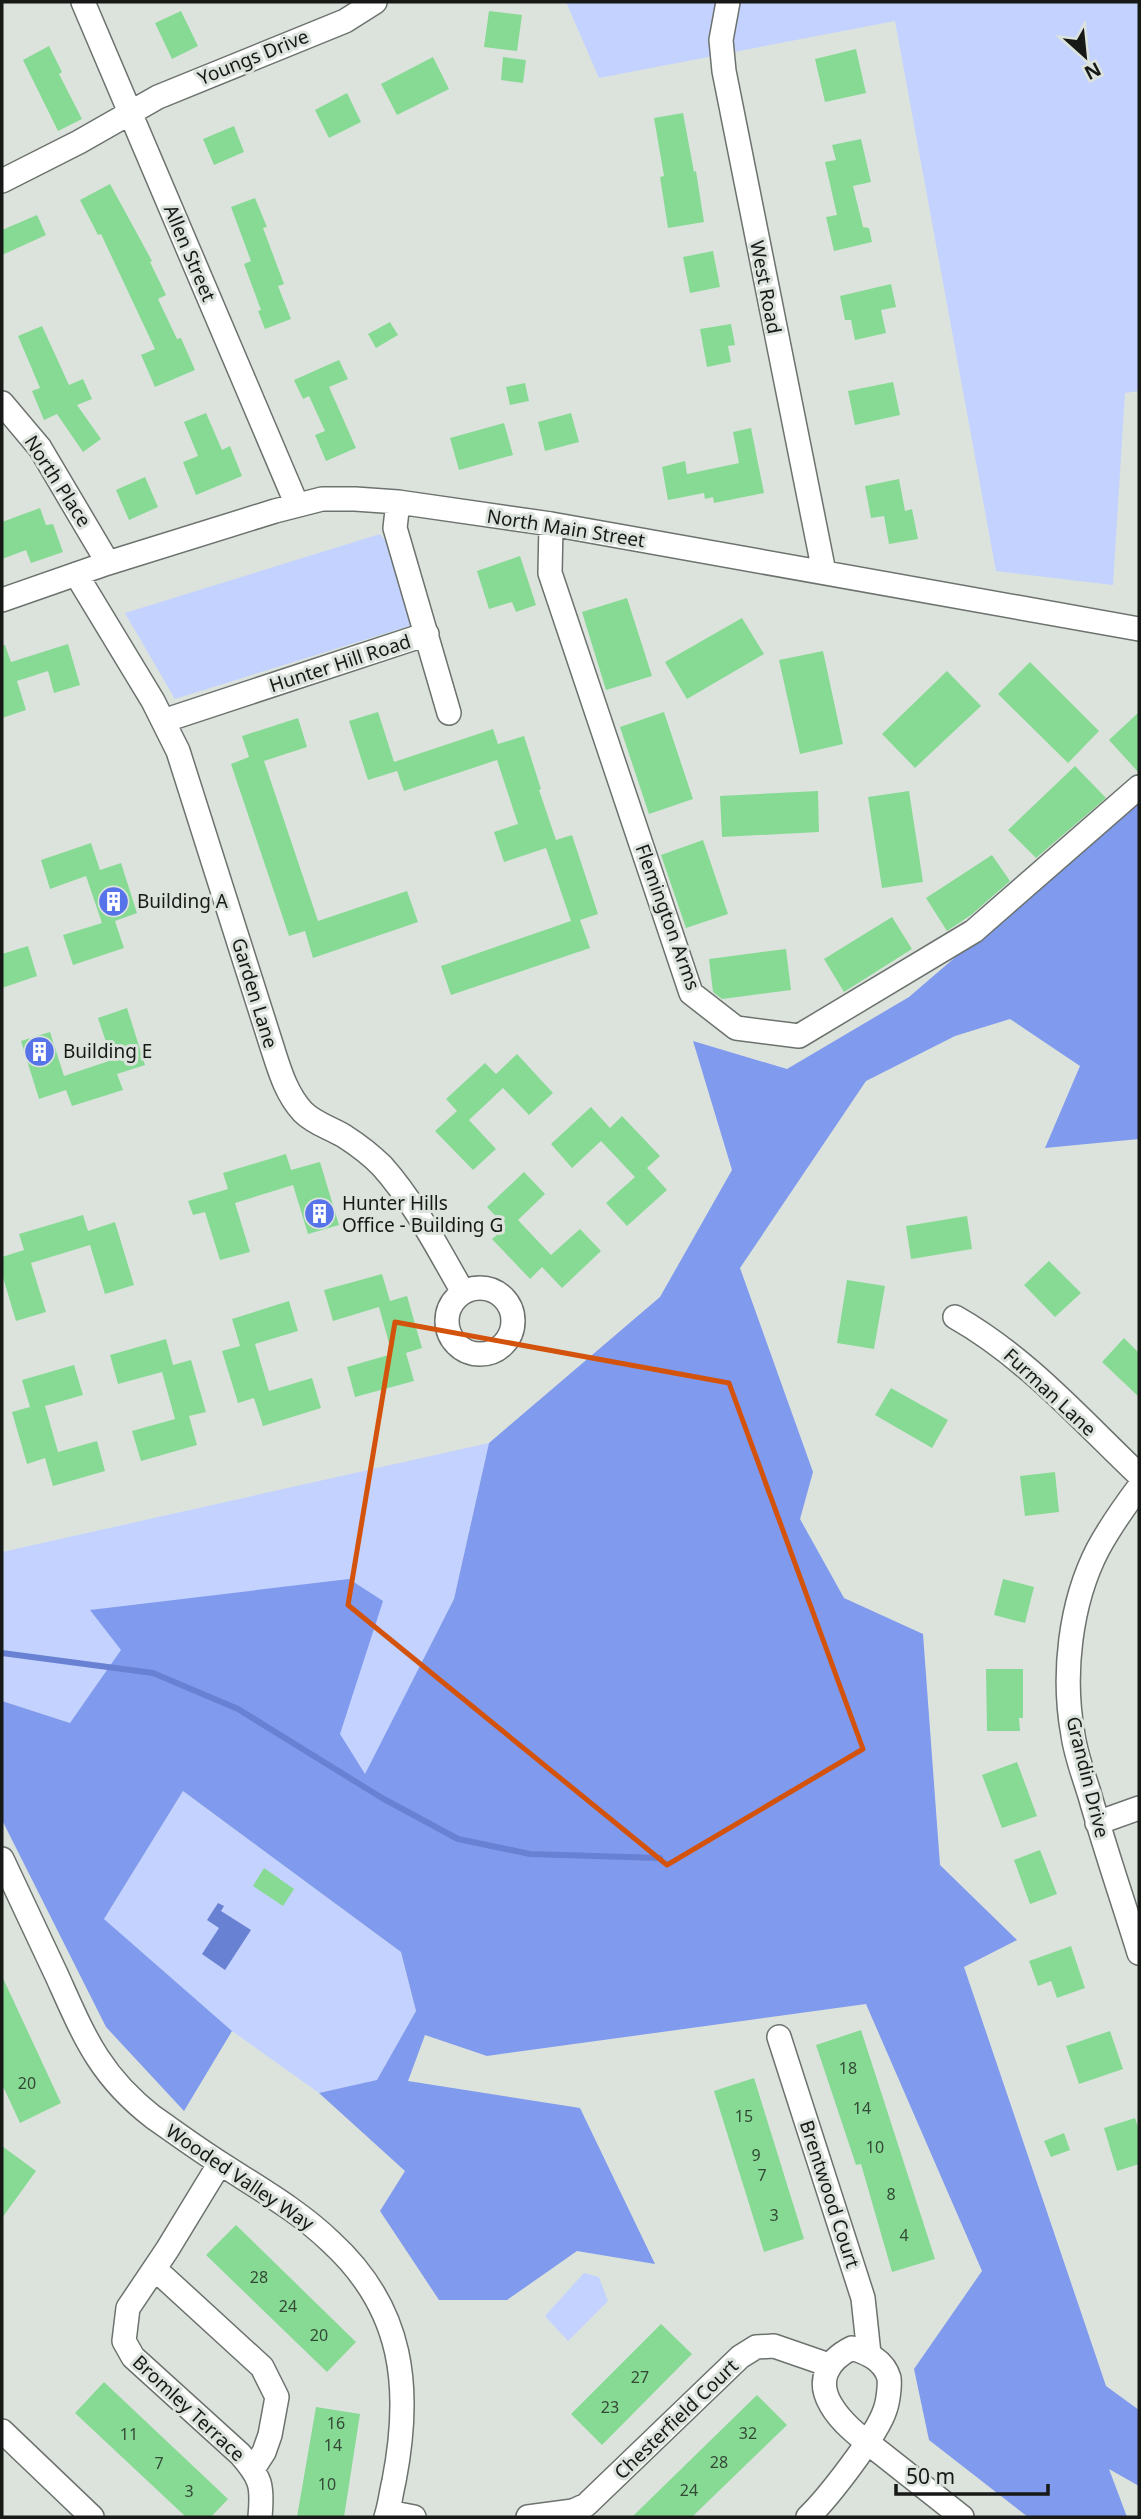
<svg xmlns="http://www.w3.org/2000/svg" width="1141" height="2519" font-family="'Noto Sans',sans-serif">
	<rect width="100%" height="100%" fill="#dce3dd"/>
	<path fill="#c3d2fe" d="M566 2H1139V391L1125 393 1113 585 996 571 895 21 599 78Z
		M380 534 390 547 412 625 175 699 125 613Z
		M489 1443 454 1599 365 1775 70 1723 2 1701V1552Z
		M183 1791 401 1952 416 2011 377 2081 319 2093 232 2031 104 1919Z
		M584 2273 599 2277 608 2301 568 2341 545 2316Z"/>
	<path fill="#809aed" d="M1139 799V1139L1045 1148 1080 1066 1010 1019 955 1036 866 1081 740 1268 813 1472 800 1519 844 1598 923 1634 940 1865 1017 1940 964 1967 1106 2386 1139 2410V2486L1109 2469 1127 2517H1028L929 2440 914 2369 982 2271 866 2004 487 2056 425 2035 408 2081 580 2108 655 2264 577 2251 507 2300H439L380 2211 405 2171 319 2093 377 2080 416 2011 401 1952 183 1791 104 1919 232 2031 184 2111 106 2027 2 1820V1701L70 1723 121 1650 90 1610 349 1579 383 1601 340 1734 365 1774 454 1599 489 1443 660 1297 732 1170 693 1041 787 1069 909 997Z"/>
	<path fill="#6981d3" d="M218 1903 224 1906 221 1911 251 1930 225 1970 202 1954 219 1928 207 1920Z"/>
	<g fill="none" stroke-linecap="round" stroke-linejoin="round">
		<path stroke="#6981d3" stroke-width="6" d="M2 1653 153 1673 238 1709 382 1798 458 1839 530 1854 660 1858"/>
	</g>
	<path fill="#87da94" d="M181 11 198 46 172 59 155 23Z
		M489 11 522 15 517 51 484 47Z
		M49 46 62 72 59 74 82 119 58 131 23 60Z
		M856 49 866 93 825 102 815 59Z
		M433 57 449 89 397 115 381 84Z
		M503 57 526 60 523 83 501 80Z
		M347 93 361 122 329 138 315 110Z
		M683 113 694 172 696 171 704 222 668 228 660 177 664 176 654 118Z
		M234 126 244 152 214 165 203 139Z
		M861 139 871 182 853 186 863 227 869 228 872 242 834 251 826 217 837 215 825 162 836 160 832 145Z
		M110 184 152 261 150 262 166 295 158 299 177 339 181 338 195 370 155 387 141 355 155 349 101 234 98 235 80 200Z
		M255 198 267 227 263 228 284 284 278 286 291 319 265 329 258 311 261 310 244 264 251 261 231 207Z
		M37 215 46 235 2 255V230Z
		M713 251 720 287 690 293 683 257Z
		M891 284 896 307 881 310 886 333 855 340 851 320H845L840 296Z
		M390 322 398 335 376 348 368 334Z
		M731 324 735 345 728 346 731 362 707 367 700 329Z
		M42 326 69 385 83 379 92 399 77 405 101 439 83 452 57 414 44 420 32 391 40 388 18 336Z
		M339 360 348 379 329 387 356 448 326 461 315 435 325 431 309 396 303 399 294 380Z
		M893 382 900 415 855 425 848 391Z
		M525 383 529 401 510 405 506 387Z
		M206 413 222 450 230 446 242 476 196 495 183 462 198 456 184 422Z
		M571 413 579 442 545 451 538 422Z
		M504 423 513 455 459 470 450 438Z
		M751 428 764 493 714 503 713 497 705 499 704 493 668 500 662 467 685 461 687 474 739 463 733 432Z
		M145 477 158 507 129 520 116 490Z
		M899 479 905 511 912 509 918 539 889 544 884 516 871 518 865 486Z
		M40 508 46 525 53 524 63 552 31 563 26 550 2 559V522Z
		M520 556 536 605 516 612 512 602 489 609 477 571Z
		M627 598 652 676 606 690 582 612Z
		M742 618 764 654 687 699 665 662Z
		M68 644 80 685 54 693 48 671 17 681 26 710 2 718V645H5L11 662Z
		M823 651 843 744 800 754 779 660Z
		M1030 662 1099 731 1068 763 998 694Z
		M947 671 981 706 915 768 882 734Z
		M378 712 397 771 368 780 349 721Z
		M664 712 693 799 649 814 620 727Z
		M1139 712V773L1109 740Z
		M298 718 307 747 264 761 318 921 407 891 418 922 313 958 305 931 289 936 231 764 249 757 242 736Z
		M493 729 498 744 524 736 541 789 539 790 556 840 572 835 598 914 580 920 590 948 451 995 441 966 571 921 546 848 504 862 494 832 518 824 497 760 404 791 394 762Z
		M1075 766 1106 798 1036 858 1008 830Z
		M818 791 819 832 722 837 720 796Z
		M909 791 923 882 882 888 868 797Z
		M703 840 728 914 686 928 661 855Z
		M91 843 100 870 121 863 137 913 115 921 124 948 73 965 63 935 102 923 86 876 50 889 41 860Z
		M992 855 1010 881 971 915 947 931 926 898Z
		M892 917 912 949 844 992 824 959Z
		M28 946 37 976 2 988V954Z
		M786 949 791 990 722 999 713 992 709 959Z
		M127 1008 145 1065 117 1074 123 1090 72 1106 66 1090 39 1099 21 1041 50 1032 64 1076 112 1060 98 1018Z
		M517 1054 553 1093 529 1115 503 1088 469 1120 496 1149 473 1170 435 1131 457 1111 446 1099 485 1063 496 1074Z
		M591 1107 610 1128 622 1116 660 1156 647 1168 667 1190 627 1226 606 1203 635 1177 601 1141 572 1168 551 1144Z
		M286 1154 291 1170 320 1162 339 1225 308 1234 293 1185 235 1203 250 1252 220 1260 205 1212 193 1215 188 1201 228 1189 223 1173Z
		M524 1172 545 1194 518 1220 551 1255 580 1229 601 1251 562 1288 542 1267 530 1279 492 1239 506 1227 487 1207Z
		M83 1215 88 1231 115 1222 134 1285 105 1294 90 1245 31 1263 46 1312 16 1321 2 1274V1257L24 1250 19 1234Z
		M967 1216 972 1249 911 1259 906 1226Z
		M1049 1261 1081 1293 1055 1317 1024 1285Z
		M382 1274 390 1301 407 1296 422 1348 406 1353 414 1381 355 1397 347 1367 392 1354 379 1307 333 1321 324 1290Z
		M847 1280 885 1286 874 1349 837 1343Z
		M289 1301 298 1331 255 1344 269 1391 312 1378 321 1408 263 1426 254 1398 238 1403 222 1351 240 1346 232 1319Z
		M1124 1338 1139 1353V1397L1102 1362Z
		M166 1339 173 1365 191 1360 206 1412 189 1416 197 1445 141 1461 132 1431 175 1419 162 1372 118 1384 110 1355Z
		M74 1365 83 1395 45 1406 58 1452 97 1441 105 1471 53 1486 45 1458 27 1464 12 1412 30 1407 22 1380Z
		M891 1388 948 1420 932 1448 875 1415Z
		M1055 1472 1059 1512 1025 1516 1020 1476Z
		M1003 1579 1034 1587 1025 1623 994 1615Z
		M986 1669H1023V1718H1019L1020 1731H987Z
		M1017 1762 1037 1816 1002 1828 982 1775Z
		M1040 1850 1057 1894 1030 1904 1014 1860Z
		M264 1868 294 1889 283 1906 253 1886Z
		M1071 1946 1085 1988 1057 1998 1051 1981 1038 1986 1029 1961Z
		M2 1976 61 2103 20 2123 2 2084Z
		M861 2030 935 2259 892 2272 861 2164 856 2165 816 2045Z
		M1110 2031 1123 2069 1079 2084 1066 2046Z
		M754 2078 804 2239 764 2252 714 2091Z
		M1135 2118 1139 2131V2164L1117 2171 1104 2128Z
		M1064 2133 1070 2150 1051 2157 1044 2141Z
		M2 2146 36 2171 2 2218Z
		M236 2225 356 2342 327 2372 206 2255Z
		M661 2324 692 2354 602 2445 571 2414Z
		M104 2382 228 2499 211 2517H186L75 2413Z
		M757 2395 787 2425 692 2517H632Z
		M316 2407 360 2414 344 2517H297Z"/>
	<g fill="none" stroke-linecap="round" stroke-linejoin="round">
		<defs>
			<path id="minor" d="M83 2 297 505
				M728 2 721 40 724 71 824 572
				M2 181 79 142 158 97 345 21 375 2
				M2 403 40 448 108 563
				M398 502 395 528 449 713
				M551 524 550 573 691 993 736 1028 799 1036 974 931 1139 787
				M76 574 153 701 178 751 273 1050C280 1072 287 1095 303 1112 315 1124 331 1128 344 1136 358 1145 371 1155 382 1166 415 1203 438 1249 463 1292
				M2 600 108 563 275 511 322 499H355L398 502 551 524 1139 629
				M163 721 427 634
				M447 1321a33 33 0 1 1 66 0a33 33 0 1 1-66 0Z
				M955 1317C1026 1357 1081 1420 1139 1475
				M1139 1487C1124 1507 1110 1527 1098 1549 1070 1603 1062 1675 1073 1735 1076 1756 1084 1776 1090 1796 1105 1849 1123 1901 1139 1953
				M1097 1823 1139 1808
				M2 1859C20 1898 39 1937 57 1976 84 2036 99 2075 153 2117 176 2133 199 2150 223 2165 260 2189 299 2211 331 2242 404 2309 412 2388 394 2481 391 2493 390 2505 386 2517
				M779 2037 863 2298 869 2354
				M220 2163 167 2250 128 2308 124 2341 133 2357 240 2454C261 2478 263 2485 260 2517
				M155 2269 262 2367 277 2397 270 2435 264 2452 253 2469
				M2 2431 92 2517
				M388 2512 414 2517
				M528 2517 573 2511 586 2505 740 2357 756 2347 774 2346 829 2365
				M808 2517C827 2499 877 2435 885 2410 888 2402 890 2386 889 2378 884 2360 867 2353 852 2348 828 2360 816 2380 831 2405 843 2426 867 2442 886 2457 911 2477 937 2497 962 2517"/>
		</defs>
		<use href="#minor" stroke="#6c726d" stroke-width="26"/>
		<use href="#minor" stroke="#fff" stroke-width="23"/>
	</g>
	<path fill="none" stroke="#d3530d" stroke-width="5" stroke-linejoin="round" d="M395 1322 729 1383 863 1749 667 1865 348 1605Z"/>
	<defs>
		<symbol id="building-disc" viewBox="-11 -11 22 22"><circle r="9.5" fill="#5773e9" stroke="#dce3dd"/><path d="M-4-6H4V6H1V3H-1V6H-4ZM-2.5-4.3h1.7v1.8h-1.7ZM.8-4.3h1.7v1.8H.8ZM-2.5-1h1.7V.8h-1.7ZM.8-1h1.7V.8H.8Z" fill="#fff"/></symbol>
	</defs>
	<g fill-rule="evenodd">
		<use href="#building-disc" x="96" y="884" width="35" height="35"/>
		<use href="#building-disc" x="22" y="1034" width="35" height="35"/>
		<use href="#building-disc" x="302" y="1196" width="35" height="35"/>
	</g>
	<g text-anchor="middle" stroke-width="6" stroke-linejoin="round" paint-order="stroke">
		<g font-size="16" fill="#334936">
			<text x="848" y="2074">18</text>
			<text x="27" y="2089">20</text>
			<text x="862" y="2114">14</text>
			<text x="744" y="2122">15</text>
			<text x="875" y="2153">10</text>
			<text x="756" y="2161">9</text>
			<text x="762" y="2181">7</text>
			<text x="891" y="2200">8</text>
			<text x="774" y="2221">3</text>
			<text x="904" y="2241">4</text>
			<text x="259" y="2283">28</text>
			<text x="288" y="2312">24</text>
			<text x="319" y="2341">20</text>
			<text x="640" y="2383">27</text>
			<text x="610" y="2413">23</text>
			<text x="336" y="2429">16</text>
			<text x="748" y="2439">32</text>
			<text x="129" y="2440">11</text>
			<text x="333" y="2451">14</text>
			<text x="719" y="2468">28</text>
			<text x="159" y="2469">7</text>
			<text x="327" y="2490">10</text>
			<text x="689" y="2496">24</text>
			<text x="189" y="2497">3</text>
		</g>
		<g font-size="19" fill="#171917" stroke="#dce3dd">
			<text transform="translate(253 57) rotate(-22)" y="7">Youngs Drive</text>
			<text transform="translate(190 253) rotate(67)" y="7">Allen Street</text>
			<text transform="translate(766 287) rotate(79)" y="7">West Road</text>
			<text transform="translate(58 481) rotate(57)" y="7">North Place</text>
			<text transform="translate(566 528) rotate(9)" y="7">North Main Street</text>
			<text transform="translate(340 663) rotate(-18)" y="7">Hunter Hill Road</text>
			<text transform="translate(668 917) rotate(70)" y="7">Flemington Arms</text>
			<text transform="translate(255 993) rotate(73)" y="7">Garden Lane</text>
			<text transform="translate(1050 1392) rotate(43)" y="7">Furman Lane</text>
			<text transform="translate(1088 1777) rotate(76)" y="7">Grandin Drive</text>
			<text transform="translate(240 2177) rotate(34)" y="7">Wooded Valley Way</text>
			<text transform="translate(830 2194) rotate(72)" y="7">Brentwood Court</text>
			<text transform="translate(189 2408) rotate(43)" y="7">Bromley Terrace</text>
			<text transform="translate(676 2419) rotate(-44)" y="7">Chesterfield Court</text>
		</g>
		<g font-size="19" fill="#171917" stroke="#dce3dd" text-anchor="start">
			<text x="137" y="908">Building A</text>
			<text x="63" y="1058">Building E</text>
			<text x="342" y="1210">Hunter Hills<tspan x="342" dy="22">Office - Building G</tspan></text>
		</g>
	</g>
	<rect width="1141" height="2519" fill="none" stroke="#171917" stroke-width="7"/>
	<g transform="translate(1085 56) rotate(153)" stroke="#dce3dd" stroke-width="5" paint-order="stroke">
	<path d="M0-5L12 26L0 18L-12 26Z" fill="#171917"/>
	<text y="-10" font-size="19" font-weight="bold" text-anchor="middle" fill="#171917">N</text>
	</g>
	<path d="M896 2484v10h152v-10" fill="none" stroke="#171917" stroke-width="3.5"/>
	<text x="906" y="2484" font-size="21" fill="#171917" stroke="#dce3dd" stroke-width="5" paint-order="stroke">50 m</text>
</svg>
